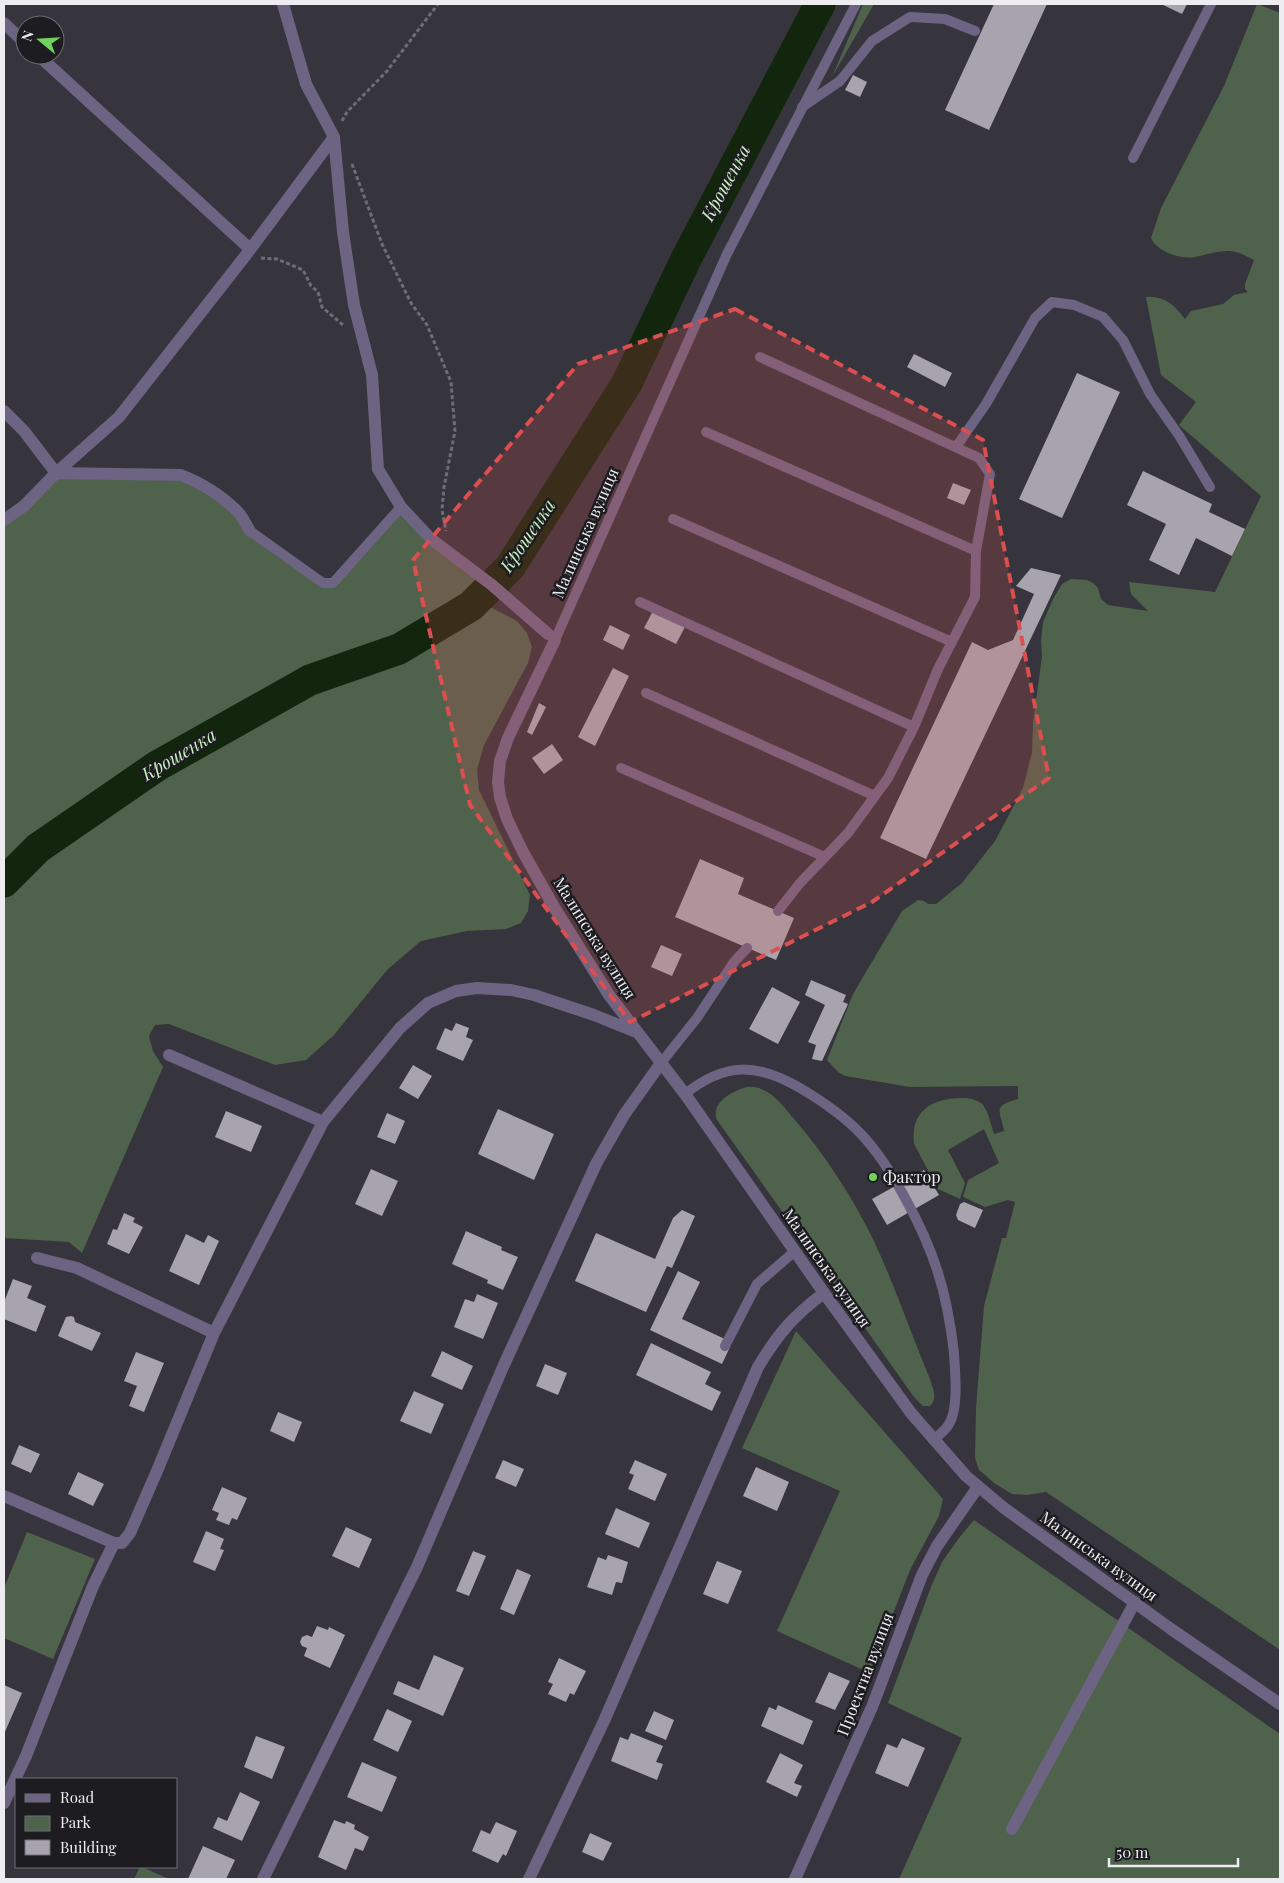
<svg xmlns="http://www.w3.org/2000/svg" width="1284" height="1883" font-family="'Playfair Display',serif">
	<rect width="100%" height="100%" fill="#36343c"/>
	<path fill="#4f624b" d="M863 4H874L832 77Z
		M1257 4 1280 13V1650L1046 1492 1027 1495 1012 1494 994 1483 985 1475 979 1470 975 1458 976 1408 984 1306 1002 1238H1006L1015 1202 1008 1200 985 1207 963 1197 968 1180 999 1163 984 1129 948 1150 965 1183 960 1199 938 1189 914 1144C910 1111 932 1098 962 1098 969 1098 978 1099 983 1105 989 1113 991 1125 994 1134L1004 1131C1000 1110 992 1106 1018 1099V1086L910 1087 845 1076 838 1072 827 1060 853 994 902 911 918 900 924 901 928 904H936L962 883 995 841 1023 788 1032 752 1033 723 1042 656 1041 642 1043 622 1053 599 1062 584 1071 579 1087 580 1093 583 1098 588 1101 599 1108 605 1148 611 1131 594 1129 582 1215 592 1261 496 1179 425 1196 402 1161 375 1146 297C1163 295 1175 305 1185 319L1191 311 1223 304 1234 295 1248 292 1245 289V284L1254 260C1246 256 1238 251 1229 251 1216 251 1206 255 1195 257 1181 260 1156 251 1151 238L1161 208 1224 86Z
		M56 473 196 481 250 531 323 583H333L401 507 492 585 471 606 492 608 517 621 527 633 532 647 528 663 484 745 477 770 479 790 530 895 528 911 521 923 506 929 467 931 421 941 387 970 334 1035 306 1060 275 1065 169 1024 155 1025 149 1036 153 1051 163 1067 82 1253 69 1242 4 1238V520Z
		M747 1087C769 1085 782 1105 795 1120 826 1156 853 1198 874 1241 895 1286 911 1334 930 1379 933 1389 938 1398 930 1406H923L914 1397 717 1120C710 1103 732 1091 747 1087Z
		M796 1331 943 1499 939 1516 910 1570 870 1673 777 1631 840 1491 742 1448Z
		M974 1520 1280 1734V1879H899L962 1738 888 1703 931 1587 942 1562 959 1538Z
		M27 1532 95 1559 53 1659 4 1638V1588Z
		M140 1867H142L169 1879H134Z"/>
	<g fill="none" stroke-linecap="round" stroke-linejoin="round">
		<path stroke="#12250d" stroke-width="31" d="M4 882 38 848 157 766 310 680 399 649 471 606 510 567 627 383 686 259 820 4"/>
	</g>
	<path fill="#a7a4ae" d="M994 4H1047L989 130 945 110Z
		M1161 4H1187L1182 14Z
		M853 75 867 82 860 97 845 90Z
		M914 354 952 373 945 387 907 367Z
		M1077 373 1120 392 1062 518 1019 499Z
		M1143 471 1212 504 1209 512 1245 529 1232 556 1196 538 1179 575 1149 560 1166 524 1127 505Z
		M953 483 971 490 964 505 947 498Z
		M1031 568 1061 575 926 859 880 838 972 642 988 650 1013 640 1034 594 1016 586Z
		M654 609 686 625 676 644 644 628Z
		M610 625 630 635 623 650 603 640Z
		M613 668 629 676 595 746 578 737Z
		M539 703 546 707 532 735 527 732Z
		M552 744 563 760 544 774 532 758Z
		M700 859 744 878 738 894 794 918 776 960 675 917Z
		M661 945 682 954 672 976 651 967Z
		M811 980 846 995 843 1002 848 1004 822 1061 812 1059 816 1045 808 1042 825 1005 805 995Z
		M772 987 800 1002 778 1044 749 1029Z
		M456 1023 469 1028 466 1037 473 1040 463 1061 436 1049 445 1028 452 1031Z
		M413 1065 432 1076 418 1099 399 1088Z
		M498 1109 554 1134 534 1180 478 1154Z
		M226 1111 262 1126 251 1152 215 1137Z
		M387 1113 405 1121 395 1144 377 1137Z
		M371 1169 398 1181 382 1216 355 1204Z
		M924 1170 939 1195 887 1225 872 1199Z
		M964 1202 983 1210 975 1228 958 1220 956 1215 960 1204Z
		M682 1210 695 1216 672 1268 667 1266 646 1312 575 1281 596 1233 655 1259 673 1218Z
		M124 1213 135 1218 133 1222 143 1227 129 1254 107 1244 113 1229 117 1230Z
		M466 1231 502 1247 501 1250 518 1257 503 1290 487 1283 488 1280 452 1264Z
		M186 1234 204 1243 208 1235 219 1241 199 1285 169 1271Z
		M678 1271 700 1282 682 1319 727 1340 730 1347 722 1364 650 1330Z
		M13 1279 32 1286 27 1298 46 1306 36 1332 4 1319V1302Z
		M477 1294 498 1303 483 1339 454 1327 465 1299 474 1302Z
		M71 1316 74 1317 75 1322 101 1333 92 1351 58 1336 66 1317Z
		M651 1343 711 1372 705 1384 721 1392 712 1411 636 1375Z
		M442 1351 473 1366 462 1390 431 1376Z
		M136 1352 164 1363 144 1412 129 1406 137 1386 124 1381Z
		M545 1364 567 1373 558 1395 536 1386Z
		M414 1391 444 1404 431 1434 400 1421Z
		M278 1412 302 1422 294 1442 270 1431Z
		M19 1445 40 1454 31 1473 11 1464Z
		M503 1460 524 1469 516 1487 495 1478Z
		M635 1460 667 1474 655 1501 628 1489 634 1475 629 1473Z
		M756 1467 789 1482 777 1511 743 1496Z
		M78 1472 104 1484 93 1506 68 1494Z
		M222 1487 247 1498 237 1520 232 1518 229 1525 216 1520 219 1513 212 1510Z
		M616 1508 650 1523 639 1548 605 1534Z
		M346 1527 372 1539 359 1568 332 1556Z
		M206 1531 224 1539 220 1549 224 1550 215 1571 193 1562Z
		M473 1551 486 1556 469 1596 456 1591Z
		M608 1555 628 1562 622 1583 616 1582 612 1595 587 1587 598 1557 606 1560Z
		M717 1561 742 1571 728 1604 703 1594Z
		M517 1569 531 1575 514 1615 500 1609Z
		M317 1626 328 1630 329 1627 345 1635 330 1668 304 1656 307 1648 302 1646 300 1642 302 1637 307 1635 312 1637Z
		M434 1655 464 1668 443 1716 393 1694 398 1681 419 1690Z
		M559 1658 586 1671 574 1695 570 1693 566 1702 548 1694 553 1684 548 1682Z
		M829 1672 850 1681 835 1710 815 1702Z
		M4 1685 22 1693 4 1734Z
		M778 1705 813 1721 803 1745 761 1726 769 1707 776 1710Z
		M387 1709 412 1721 398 1752 373 1740Z
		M654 1711 674 1720 666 1740 645 1731Z
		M631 1733 663 1746 656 1762 663 1764 657 1780 611 1761 620 1737 628 1740Z
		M256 1736 285 1747 272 1779 244 1767Z
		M902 1738 925 1748 908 1787 875 1773 887 1744 897 1748Z
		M780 1753 803 1765 794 1783 802 1786 797 1797 766 1782Z
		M362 1762 397 1777 382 1812 347 1797Z
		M240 1792 260 1802 242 1841 213 1828 218 1817 227 1821Z
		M334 1820 345 1824 346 1821 355 1825 354 1829 369 1837 363 1851 355 1848 346 1870 318 1857Z
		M496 1822 517 1831 506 1856 503 1854 498 1863 472 1851 481 1830 490 1834Z
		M590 1833 612 1843 603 1861 582 1852Z
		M203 1846 235 1860 226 1879H188Z"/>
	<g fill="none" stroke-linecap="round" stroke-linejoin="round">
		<path stroke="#6e6d74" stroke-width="3" stroke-dasharray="4 2.5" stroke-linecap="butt" d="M342 121 347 112 387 71 438 4
			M352 164 382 244 411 303 427 325 451 382 455 431 444 487 442 510 446 531
			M261 258 277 259 303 270 311 286 318 292 322 307 343 325"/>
		<path stroke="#6d6382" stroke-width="10" d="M802 107 840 81 872 41 910 17 945 19 975 31
			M1133 158 1211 4
			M760 357 979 458 990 474 976 551 975 597 938 669 914 727 888 778 848 833 800 883 778 911
			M706 432 976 551
			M956 447 986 404 1035 318 1052 302 1074 305 1103 317 1123 340 1150 394 1180 437 1210 487
			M673 519 952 642
			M250 531 323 583H333L401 507
			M640 602 914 727
			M555 640 727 254 856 4
			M646 693 875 796
			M621 768 825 857
			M661 1063 697 1018 734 962 747 948
			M685 1094C725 1062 757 1063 800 1088 822 1101 843 1115 861 1134 878 1152 892 1174 904 1196 934 1250 947 1291 954 1353 955 1372 959 1408 949 1424 946 1430 938 1436 933 1440
			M725 1346 757 1284 795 1251"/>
		<path stroke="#6d6382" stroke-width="12" d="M283 4 306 84 334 137 343 232 354 305 372 375 378 469 401 507 431 539 492 585 548 634
			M4 23 25 43
			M38 55 250 249
			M4 411 24 431 56 473 181 475C201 483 222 496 237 511 243 517 246 525 250 531
			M4 520 24 506 56 473 119 417 246 255 334 137
			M555 640 508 738 500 761 498 782 500 797 507 819 523 852 554 907 609 995 685 1094 824 1293 911 1413 966 1476 1004 1508 1171 1629 1280 1704
			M169 1055 323 1122
			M37 1258 77 1268 214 1333
			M4 1496 114 1543H122L130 1533 157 1471 214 1333 323 1122 400 1028 428 1003 456 991 477 988 511 990 534 995 594 1015 636 1032
			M4 1803 26 1756 93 1586 114 1543
			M1012 1829 1135 1602
			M263 1879 417 1567 503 1367 596 1164 624 1115 661 1063
			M529 1879 604 1721 758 1367C778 1334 793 1316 824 1293
			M795 1879 872 1707 922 1575 937 1546 978 1487"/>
	</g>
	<path fill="#db4f50" fill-opacity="0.2" stroke="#db4f50" stroke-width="4" stroke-dasharray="10 6" stroke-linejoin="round" d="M735 309 983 440 1049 778 872 902 630 1022 470 805 413 560 578 364Z"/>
	<circle fill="#72d25d" stroke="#1d1c20" stroke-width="2" cx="873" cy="1177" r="5"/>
	<g text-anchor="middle" stroke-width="5" stroke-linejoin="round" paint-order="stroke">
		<g font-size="16" fill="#edecf1" stroke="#1d1c20">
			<text transform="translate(585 533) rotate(-66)" y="6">Малинська вулиця</text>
			<text transform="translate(595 938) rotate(58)" y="6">Малинська вулиця</text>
			<text transform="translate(827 1268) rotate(55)" y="6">Малинська вулиця</text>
			<text transform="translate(1099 1556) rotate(36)" y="6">Малинська вулиця</text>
			<text transform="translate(865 1674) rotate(-69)" y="6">Проектна вулиця</text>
		</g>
		<g font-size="16" fill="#edecf1" stroke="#1d1c20" text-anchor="start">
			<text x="883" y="1183">Фактор</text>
		</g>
		<g font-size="18" font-style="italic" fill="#c8f2bf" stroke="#1d1c20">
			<text transform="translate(726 183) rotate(-62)" y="6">Крошенка</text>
			<text transform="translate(528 536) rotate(-56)" y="6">Крошенка</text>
			<text transform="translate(179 755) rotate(-31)" y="6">Крошенка</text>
		</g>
	</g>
	<rect width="1284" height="1883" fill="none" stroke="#edecf1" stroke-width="10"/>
	<rect x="15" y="1778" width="162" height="90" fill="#1d1c20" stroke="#706f74"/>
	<rect x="25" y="1794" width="25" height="8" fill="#6d6382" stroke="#706f74"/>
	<text x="60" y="1803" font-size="15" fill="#edecf1">Road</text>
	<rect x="25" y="1816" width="25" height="15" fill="#4f624b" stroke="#706f74"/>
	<text x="60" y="1828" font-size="15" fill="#edecf1">Park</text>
	<rect x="25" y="1840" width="25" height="15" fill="#a7a4ae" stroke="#706f74"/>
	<text x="60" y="1853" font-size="15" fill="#edecf1">Building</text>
	<g transform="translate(40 40) rotate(288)"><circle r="24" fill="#1d1c20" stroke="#706f74"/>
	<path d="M0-4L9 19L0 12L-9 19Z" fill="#72d25d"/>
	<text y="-8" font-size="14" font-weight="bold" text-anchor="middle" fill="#edecf1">N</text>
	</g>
	<path d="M1109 1858v8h129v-8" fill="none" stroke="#edecf1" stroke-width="2.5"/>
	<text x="1116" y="1858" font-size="15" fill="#edecf1" stroke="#1d1c20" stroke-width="4" paint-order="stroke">50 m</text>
</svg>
